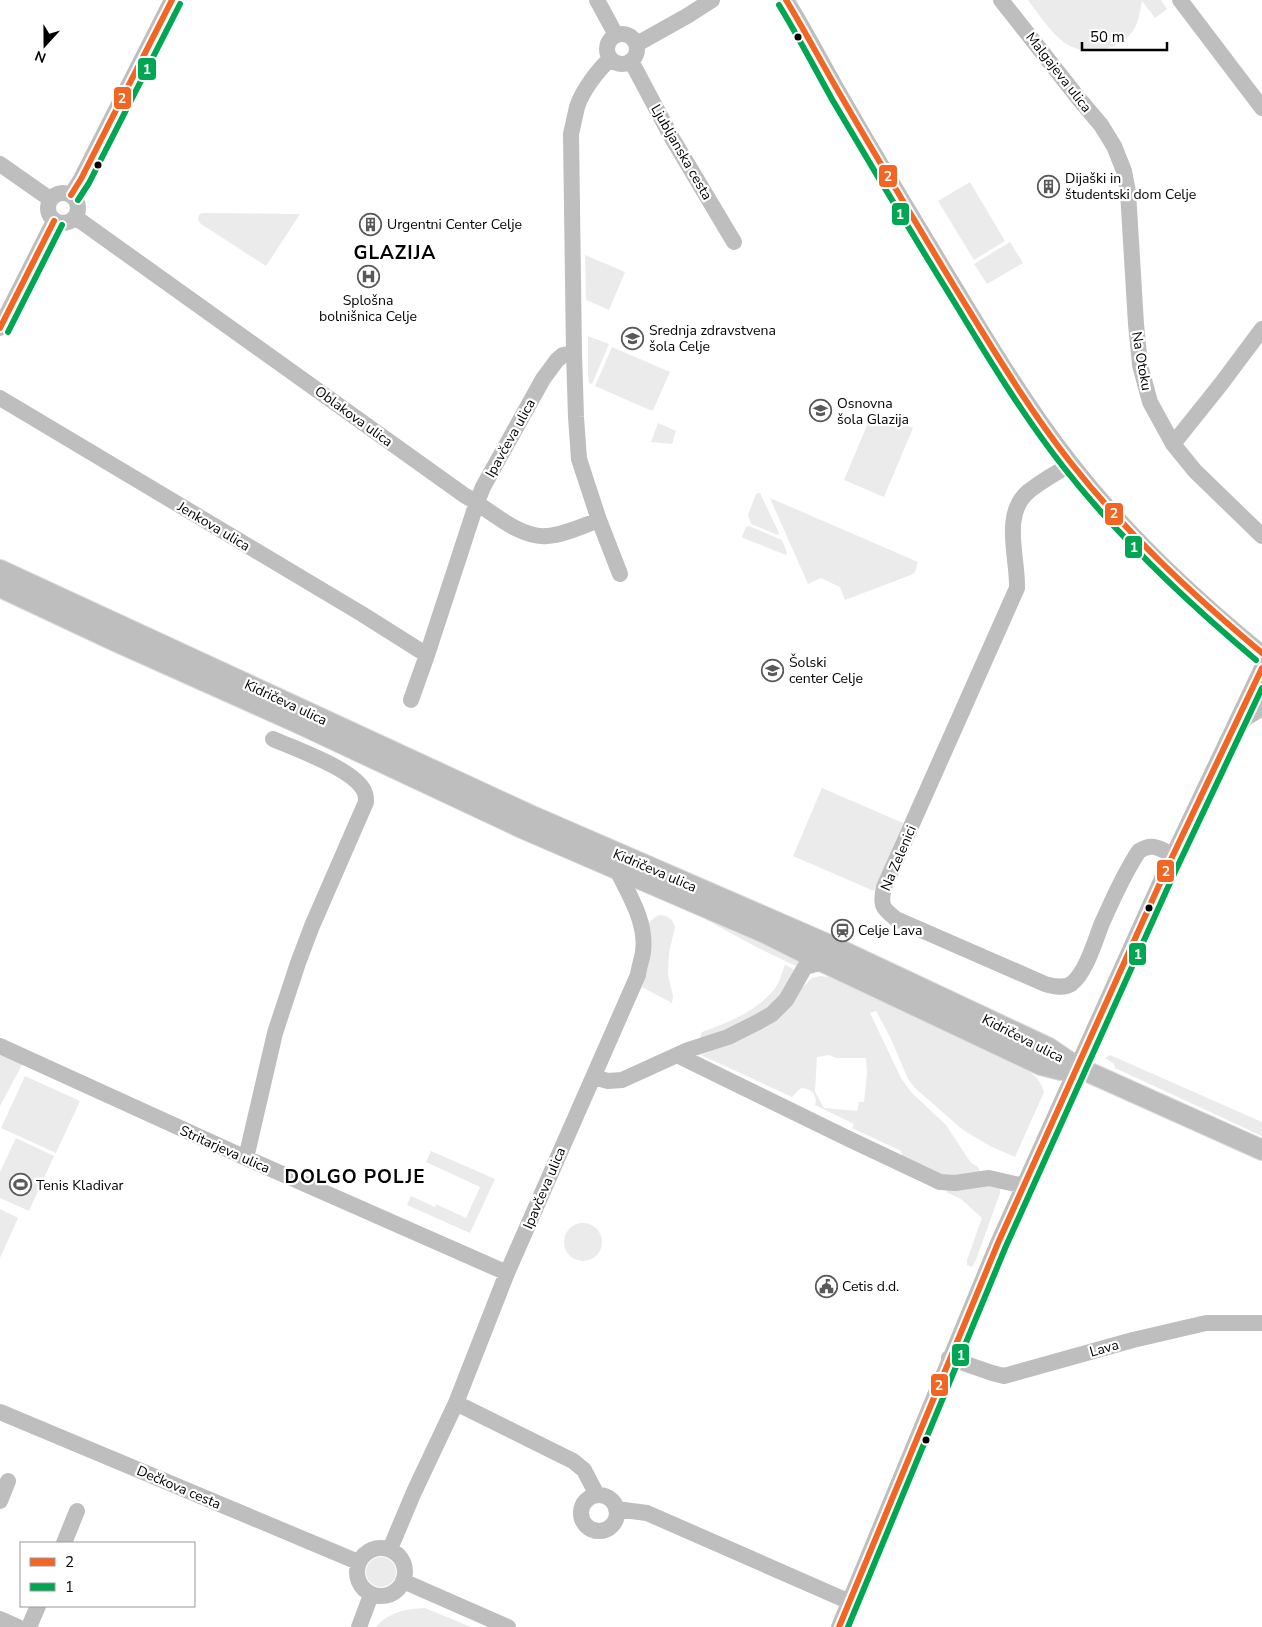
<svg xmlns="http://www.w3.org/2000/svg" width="1262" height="1627" font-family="'Nunito Sans',sans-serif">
	<rect width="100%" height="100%" fill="#fff"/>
	<path fill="#ebebeb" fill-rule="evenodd" d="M1028 0H1161L1167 9 1155 18 1142 1C1140 11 1139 22 1133 31 1116 53 1081 58 1060 39 1050 31 1036 11 1028 0Z
		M970 182 1005 241 974 260 938 201Z
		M202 213 300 214 266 266 201 224 198 220 199 215Z
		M1010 242 1023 263 987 284 974 264Z
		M585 255 625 272 609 310 586 300Z
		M588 336 609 344 592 384 589 383 588 376Z
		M612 347 670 372 653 410H650L595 386Z
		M873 411 913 428 884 497 844 480Z
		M658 423 676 431 672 444 651 442Z
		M760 493 779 533 778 535 751 524 748 515 756 494Z
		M770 498 918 562 915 572 911 575 845 600 840 587 821 578 808 584Z
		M749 526 782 540 787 553 786 555 743 538 742 536 746 527Z
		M822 788 903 823 874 891 793 856Z
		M693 912 802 958 798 967 758 948 694 913Z
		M659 915 666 916 672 920 675 927 669 953 668 975 673 996 672 1003 642 987C651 961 650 950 649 923L654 918Z
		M785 965 792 968 795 972 781 998 766 1012 703 1039 700 1037 702 1032C729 1022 758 1011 776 987 780 981 782 972 785 965Z
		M820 976 829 977 1021 1066C1033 1074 1040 1078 1044 1092L1015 1157 990 1146 963 1130 915 1088 908 1079 890 1037 876 1011 870 1013 901 1078 911 1092 946 1125 971 1163 978 1167 980 1172 1000 1184V1193L976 1260 972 1267 967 1265V1260L982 1218 961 1199 946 1192 952 1183 903 1162 901 1151 852 1128 854 1124 815 1105C818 1095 811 1088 801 1088L792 1097 701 1055 759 1030 812 978ZM829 1055 836 1058H866L867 1074 864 1102H859L857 1111 824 1108 815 1092 817 1057Z
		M0 1052 23 1063 0 1106Z
		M1110 1055 1262 1122V1136L1115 1068 1114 1064 1105 1058Z
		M25 1076 80 1101 56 1153 1 1128Z
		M16 1138 54 1156 29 1211 0 1198V1172Z
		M431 1151 495 1179 470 1233 407 1205 411 1196 435 1207 436 1204 466 1218 480 1187 426 1162Z
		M0 1209 18 1218 0 1258Z
		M564 1242a19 19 0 1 1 38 0a19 19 0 1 1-38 0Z
		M366 1572a15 15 0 1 1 30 0a15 15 0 1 1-30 0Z
		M425 1608 471 1627H376C388 1612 407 1609 425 1608Z"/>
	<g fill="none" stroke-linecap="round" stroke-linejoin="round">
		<defs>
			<path id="major" d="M0 570 530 815 834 947 1049 1048 1077 1067 1262 1150
				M0 587 115 641 296 722 524 829 765 933 823 962 1041 1065 1061 1070 1077 1067"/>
		</defs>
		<use href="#major" stroke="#dbdbdb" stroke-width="22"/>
		<path stroke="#bebebe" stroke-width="16" d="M597 0 616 35
			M786 0C809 36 827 74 849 110 878 161 909 211 939 261 981 330 1021 399 1071 463 1126 534 1192 596 1262 653
			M1001 0 1079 99 1101 125 1114 146 1124 171 1128 192 1136 324 1140 365 1150 402 1173 444 1195 471 1262 536
			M1180 0 1262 108
			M607 49a15 15 0 1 1 30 0a15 15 0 1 1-30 0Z
			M637 44 687 16 712 0
			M631 61 672 138 734 242
			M0 164 50 199
			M48 208a15 15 0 1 1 30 0a15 15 0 1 1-30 0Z
			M71 195 81 179 172 0
			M75 217 464 495C488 508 519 539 547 536 564 535 582 526 599 520L620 574
			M0 328 54 221
			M574 353 571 134C573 125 575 116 577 107 582 91 598 70 610 59
			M0 398 362 614 427 655
			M1173 444 1221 384 1262 329
			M1072 464C1057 472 1042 481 1029 491 1001 514 1018 557 1017 588L884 887C880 905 882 908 896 919L1045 984C1053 986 1063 989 1071 984 1086 973 1095 941 1102 923 1113 899 1124 873 1139 851 1153 842 1160 849 1173 855
			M411 700 427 655 477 502 483 487 543 379 557 360 563 355 574 353 576 417 579 459 599 520
			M1236 729 1246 718 1262 708
			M0 1046 246 1158 507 1273
			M677 1055 849 1139 940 1182 955 1183 989 1178 1024 1186
			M593 1077 608 1081 622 1080 688 1050 728 1037 758 1022 772 1014 786 1000 805 967 823 962
			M246 1158 275 1033 298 963 312 926 366 802C366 799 366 794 364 791 354 769 295 749 273 739
			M949 1358 992 1373 1004 1376 1133 1340 1206 1323H1262
			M456 1403 573 1461 584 1470 597 1495
			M0 1412 358 1562
			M581 1513a18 18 0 1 1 36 0a18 18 0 1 1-36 0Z
			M0 1501 8 1481
			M616 1509 647 1513 850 1602
			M64 1543 77 1511
			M357 1572a24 24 0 1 1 48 0a24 24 0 1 1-48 0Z
			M390 1549 414 1492 456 1403 507 1273 638 975C639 967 642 959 643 952 647 922 629 895 617 870
			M403 1581 508 1627
			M0 1619 18 1627
			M29 1627 38 1606
			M359 1627 371 1595
			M839 1627 998 1243 1165 872 1262 668"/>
		<use href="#major" stroke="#bebebe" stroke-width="20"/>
		<defs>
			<path id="bus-1" d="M786 0C805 31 822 64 841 96 878 160 916 223 954 286 991 346 1027 407 1071 463 1127 534 1193 595 1262 653
				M71 195 81 179 172 0
				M0 328 54 221
				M839 1627 998 1243 1165 872 1262 668"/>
			<path id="bus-2" d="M779 5C798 36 815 69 833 101 873 169 914 237 956 305 990 361 1024 417 1065 469 1121 540 1187 602 1256 660
				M78 200 89 183 180 4
				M8 332 62 225
				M848 1627 1006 1246 1173 876 1262 688"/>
		</defs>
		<use href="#bus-1" stroke="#fff" stroke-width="10"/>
		<use href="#bus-2" stroke="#fff" stroke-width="10"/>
		<use href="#bus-1" stroke="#f26522" stroke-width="6"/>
		<use href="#bus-2" stroke="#00a651" stroke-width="6"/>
	</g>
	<defs>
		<symbol id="building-ring" viewBox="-11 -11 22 22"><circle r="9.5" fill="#fff" stroke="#595959" stroke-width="1.5"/><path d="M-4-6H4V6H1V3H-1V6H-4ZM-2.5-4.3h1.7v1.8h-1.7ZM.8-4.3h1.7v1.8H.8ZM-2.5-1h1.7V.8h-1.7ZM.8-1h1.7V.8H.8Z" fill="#595959"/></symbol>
		<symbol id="hospital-ring" viewBox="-11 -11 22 22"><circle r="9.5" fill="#fff" stroke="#595959" stroke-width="1.5"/><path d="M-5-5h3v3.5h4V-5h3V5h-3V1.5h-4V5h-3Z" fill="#595959"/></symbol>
		<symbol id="school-ring" viewBox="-11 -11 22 22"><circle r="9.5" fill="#fff" stroke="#595959" stroke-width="1.5"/><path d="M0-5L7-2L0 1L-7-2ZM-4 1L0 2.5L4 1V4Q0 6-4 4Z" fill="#595959"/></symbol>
		<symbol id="station-ring" viewBox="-11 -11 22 22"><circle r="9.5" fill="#fff" stroke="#595959" stroke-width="1.5"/><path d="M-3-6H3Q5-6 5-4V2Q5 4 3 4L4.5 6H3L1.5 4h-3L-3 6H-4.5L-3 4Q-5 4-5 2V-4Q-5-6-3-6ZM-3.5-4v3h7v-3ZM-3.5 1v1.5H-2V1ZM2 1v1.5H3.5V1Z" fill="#595959"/></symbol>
		<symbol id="stadium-ring" viewBox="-11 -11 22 22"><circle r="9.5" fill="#fff" stroke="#595959" stroke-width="1.5"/><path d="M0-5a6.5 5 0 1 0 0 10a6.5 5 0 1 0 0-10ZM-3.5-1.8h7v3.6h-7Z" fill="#595959"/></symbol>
		<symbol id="civic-ring" viewBox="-11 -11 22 22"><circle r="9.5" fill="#fff" stroke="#595959" stroke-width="1.5"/><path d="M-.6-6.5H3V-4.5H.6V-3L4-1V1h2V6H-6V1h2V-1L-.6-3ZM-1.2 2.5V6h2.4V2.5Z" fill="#595959"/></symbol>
	</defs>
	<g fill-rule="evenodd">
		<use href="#building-ring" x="1036" y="174" width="25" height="25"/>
		<use href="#building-ring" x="358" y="212" width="25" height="25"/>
		<use href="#hospital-ring" x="356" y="264" width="25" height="25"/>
		<use href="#school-ring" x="620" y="326" width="25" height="25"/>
		<use href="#school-ring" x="808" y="398" width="25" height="25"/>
		<use href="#school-ring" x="760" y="658" width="25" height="25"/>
		<use href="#station-ring" x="830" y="918" width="25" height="25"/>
		<use href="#stadium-ring" x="8" y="1172" width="25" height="25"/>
		<use href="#civic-ring" x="814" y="1274" width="25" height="25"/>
	</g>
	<g fill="#000" stroke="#fff" stroke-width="2">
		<circle cx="798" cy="37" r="4.5"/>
		<circle cx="98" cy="165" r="4.5"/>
		<circle cx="1149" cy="908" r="4.5"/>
		<circle cx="926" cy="1440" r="4.5"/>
	</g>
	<g text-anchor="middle" stroke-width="4.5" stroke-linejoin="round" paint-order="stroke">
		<g font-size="14" fill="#000" stroke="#fff">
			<text transform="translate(1059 72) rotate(52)" y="5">Malgajeva ulica</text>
			<text transform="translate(682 152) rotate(60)" y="5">Ljubljanska cesta</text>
			<text transform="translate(1142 361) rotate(80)" y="5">Na Otoku</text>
			<text transform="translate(354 416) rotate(36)" y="5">Oblakova ulica</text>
			<text transform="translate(510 438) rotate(-61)" y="5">Ipavčeva ulica</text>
			<text transform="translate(214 526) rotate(31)" y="5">Jenkova ulica</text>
			<text transform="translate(286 702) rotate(25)" y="5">Kidričeva ulica</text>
			<text transform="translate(898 858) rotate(-67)" y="5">Na Zelenici</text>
			<text transform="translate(655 870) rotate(23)" y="5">Kidričeva ulica</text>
			<text transform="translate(1023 1038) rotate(27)" y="5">Kidričeva ulica</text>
			<text transform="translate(225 1149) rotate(24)" y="5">Stritarjeva ulica</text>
			<text transform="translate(544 1188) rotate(-67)" y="5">Ipavčeva ulica</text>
			<text transform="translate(1104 1348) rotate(-16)" y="5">Lava</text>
			<text transform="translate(179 1487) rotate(23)" y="5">Dečkova cesta</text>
		</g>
		<g font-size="14" fill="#000" stroke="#fff" text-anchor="start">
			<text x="1065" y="183">Dijaški in<tspan x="1065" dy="16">študentski dom Celje</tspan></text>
			<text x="387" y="229">Urgentni Center Celje</text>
			<text x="368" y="305" text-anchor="middle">Splošna<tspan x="368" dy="16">bolnišnica Celje</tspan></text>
			<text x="649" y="335">Srednja zdravstvena<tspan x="649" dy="16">šola Celje</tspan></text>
			<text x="837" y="408">Osnovna<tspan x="837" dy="16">šola Glazija</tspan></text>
			<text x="789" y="667">Šolski<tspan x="789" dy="16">center Celje</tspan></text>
			<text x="858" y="935">Celje Lava</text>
			<text x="36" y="1190">Tenis Kladivar</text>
			<text x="842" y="1291">Cetis d.d.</text>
		</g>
		<g font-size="19" font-weight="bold" letter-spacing="1" fill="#000" stroke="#fff">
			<text x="395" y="259">GLAZIJA</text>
			<text x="355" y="1183">DOLGO POLJE</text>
		</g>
	</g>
	<g stroke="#fff" stroke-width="2">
		<rect x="137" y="57" width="20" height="24" rx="5" fill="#00a651"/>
		<rect x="113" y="86" width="19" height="24" rx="5" fill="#f26522"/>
		<rect x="878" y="164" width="20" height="24" rx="5" fill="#f26522"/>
		<rect x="891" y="202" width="19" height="24" rx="5" fill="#00a651"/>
		<rect x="1104" y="502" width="20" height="24" rx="5" fill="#f26522"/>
		<rect x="1124" y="535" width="19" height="24" rx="5" fill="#00a651"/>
		<rect x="1156" y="859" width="19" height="24" rx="5" fill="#f26522"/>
		<rect x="1128" y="942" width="19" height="24" rx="5" fill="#00a651"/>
		<rect x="951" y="1343" width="19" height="24" rx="5" fill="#00a651"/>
		<rect x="930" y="1373" width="19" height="24" rx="5" fill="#f26522"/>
	</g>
	<g font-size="14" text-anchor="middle" font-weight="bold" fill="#fff">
		<text x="147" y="74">1</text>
		<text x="122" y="103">2</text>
		<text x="888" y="181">2</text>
		<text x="900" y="219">1</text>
		<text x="1114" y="518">2</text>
		<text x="1134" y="552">1</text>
		<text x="1166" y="876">2</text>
		<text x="1138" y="959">1</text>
		<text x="961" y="1360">1</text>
		<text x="939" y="1390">2</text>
	</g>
	<rect x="20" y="1542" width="175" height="65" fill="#ffffff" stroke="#999999"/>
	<rect x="30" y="1558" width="25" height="8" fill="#f26522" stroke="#999999"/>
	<text x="65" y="1567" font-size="15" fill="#000000">2</text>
	<rect x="30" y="1583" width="25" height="8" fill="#00a651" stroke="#999999"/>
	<text x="65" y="1592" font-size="15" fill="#000000">1</text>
	<g transform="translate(45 45) rotate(201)" stroke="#ffffff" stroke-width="4" paint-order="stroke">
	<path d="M0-4L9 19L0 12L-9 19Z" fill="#000000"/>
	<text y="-8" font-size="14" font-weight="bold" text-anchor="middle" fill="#000000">N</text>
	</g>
	<path d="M1082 42v8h85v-8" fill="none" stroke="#000000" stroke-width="2.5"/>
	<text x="1090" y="42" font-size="15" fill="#000000" stroke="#ffffff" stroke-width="4" paint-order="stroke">50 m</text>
</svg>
